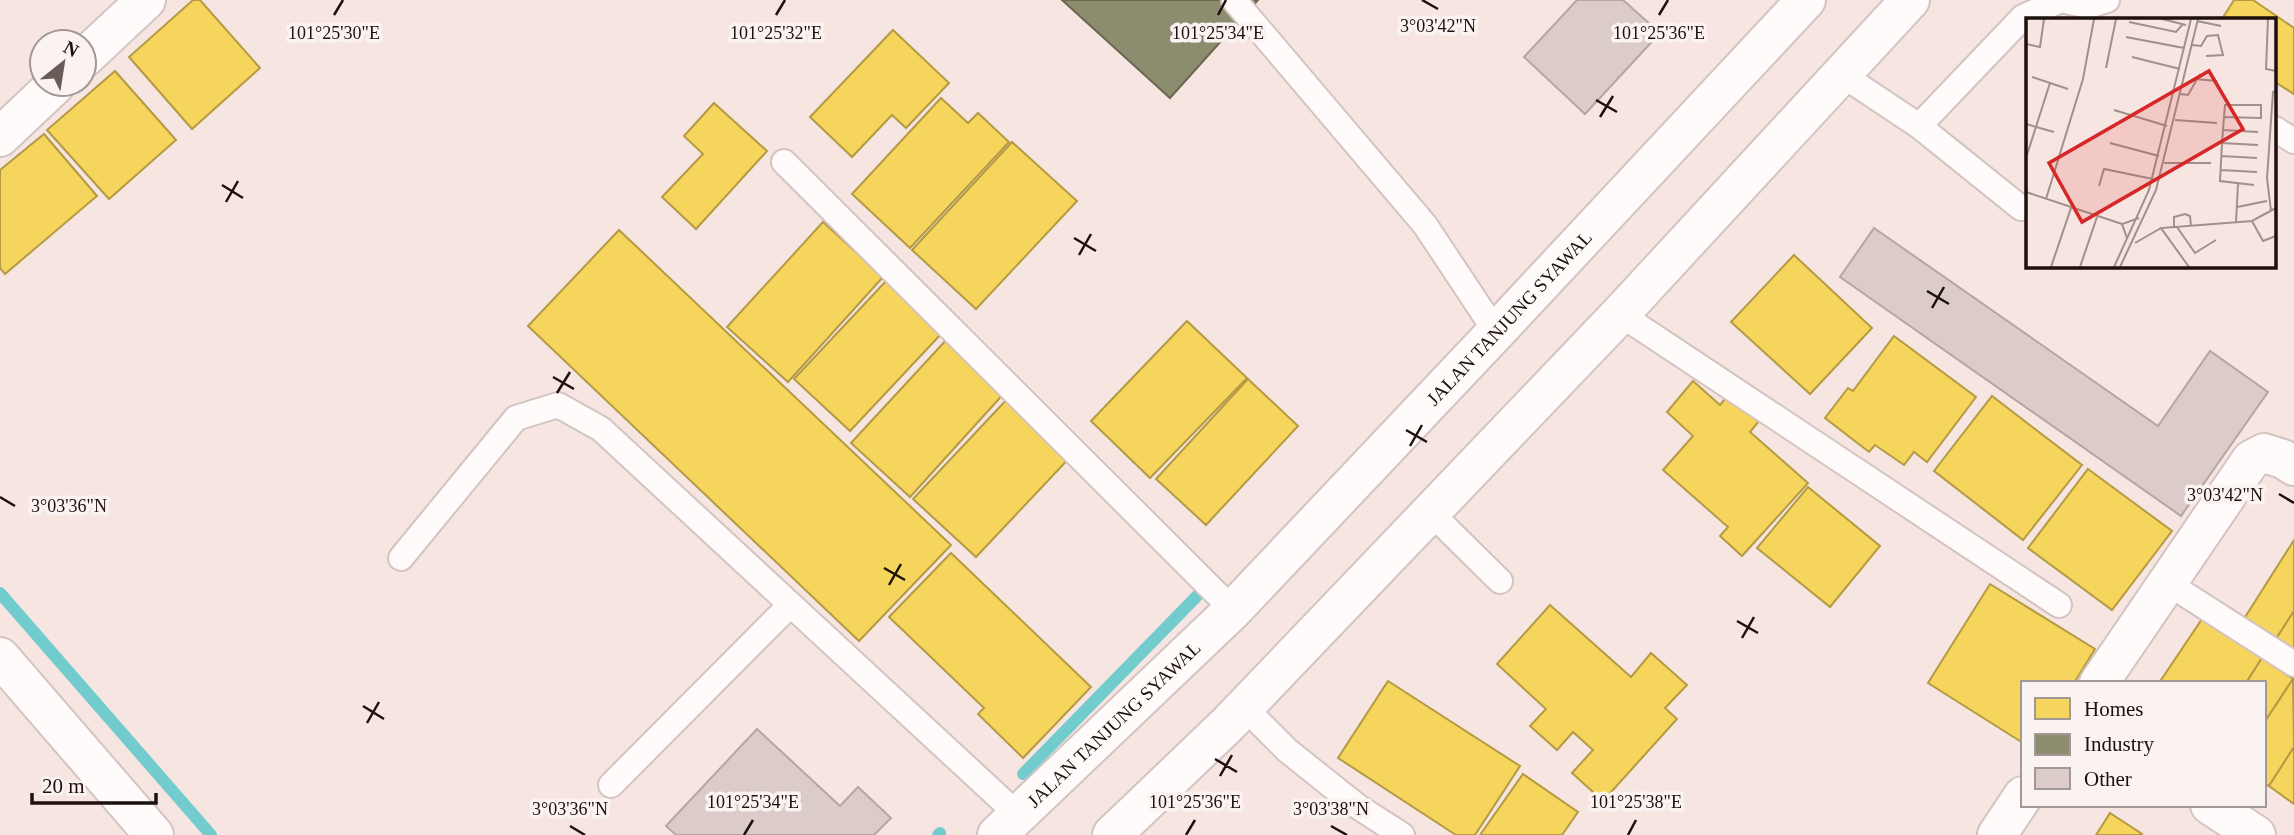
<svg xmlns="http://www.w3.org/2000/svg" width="2294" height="835" font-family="'Times New Roman',serif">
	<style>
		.homes { fill: #f6d55c; stroke: #b59a44; stroke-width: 2 }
		.industry { fill: #8c8c6e; stroke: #6b6751; stroke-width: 2 }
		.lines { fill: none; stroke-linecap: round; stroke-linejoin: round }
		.stream { stroke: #72ccce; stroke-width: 12 }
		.building { fill: #dcccc9; stroke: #b4a6a2; stroke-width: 2 }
		.service-casing { stroke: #d3c4c1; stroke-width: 28 }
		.minor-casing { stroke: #d3c4c1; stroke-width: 42 }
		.primary-casing { stroke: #d3c4c1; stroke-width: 42 }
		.service { stroke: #fefbfa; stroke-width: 24 }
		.minor { stroke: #fefbfa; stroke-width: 38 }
		.primary { stroke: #fefbfa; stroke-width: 38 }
		.ticks { fill: none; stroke: #1d100d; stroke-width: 2.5 }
		.labels { text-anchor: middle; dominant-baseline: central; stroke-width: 7; stroke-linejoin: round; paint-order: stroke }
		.street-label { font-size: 19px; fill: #1d100d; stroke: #fbf3f1 }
		.inset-road { fill: none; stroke: #a0908c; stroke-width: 2 }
		.view { fill: #d62828; fill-opacity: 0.15; stroke: #d62828; stroke-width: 3.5 }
		.inset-edge { fill: none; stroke: #1d100d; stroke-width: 3.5 }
		.ticks-label { font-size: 18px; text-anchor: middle; fill: #1d100d; stroke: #fbf3f1; stroke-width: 7; stroke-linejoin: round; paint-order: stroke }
	</style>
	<rect width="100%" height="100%" fill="#f7e5e1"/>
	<g class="homes">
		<polygon points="193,0 200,0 260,68 192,129 129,57"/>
		<polygon points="2234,0 2253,0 2294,28 2294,94 2275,82 2275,19 2222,19"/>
		<polygon points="893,30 949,83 906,128 892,115 852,157 810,117"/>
		<polygon points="115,71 176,140 109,199 47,130"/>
		<polygon points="941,98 968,123 978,113 1009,142 910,248 852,194"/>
		<polygon points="714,103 767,151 696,229 662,197 703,154 684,136"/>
		<polygon points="44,134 97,196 5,274 0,268 0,170"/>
		<polygon points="1012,142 1077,201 976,309 912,250"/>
		<polygon points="823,222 883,277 788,382 727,327"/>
		<polygon points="619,230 951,545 859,641 528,326"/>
		<polygon points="1794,255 1872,328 1810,394 1731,322"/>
		<polygon points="887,280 943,332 850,431 794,379"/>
		<polygon points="1187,321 1247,378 1150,478 1091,421"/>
		<polygon points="1894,336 1976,397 1927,462 1914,452 1904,465 1875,445 1869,452 1825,418 1848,388 1853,391"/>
		<polygon points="949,337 1007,390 910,497 851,443"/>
		<polygon points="1248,379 1298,426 1206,525 1156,479"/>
		<polygon points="1693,381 1720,405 1729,394 1759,421 1750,432 1808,483 1742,556 1720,536 1728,527 1663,470 1693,436 1667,412"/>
		<polygon points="1012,394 1075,452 976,557 913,499"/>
		<polygon points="1992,396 2082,465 2023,540 1934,471"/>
		<polygon points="2088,469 2172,531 2112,610 2028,548"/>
		<polygon points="1808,487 1880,546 1830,607 1757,548"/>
		<polygon points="2294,540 2294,611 2274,642 2242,622"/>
		<polygon points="951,553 1091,687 1023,758 978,714 984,708 889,617"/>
		<polygon points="1990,584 2095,649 2074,683 2023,683 2023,743 1928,683"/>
		<polygon points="1550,605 1631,677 1651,653 1687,685 1665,708 1677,719 1603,801 1572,773 1593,750 1573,732 1557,750 1530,726 1546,709 1497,664"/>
		<polygon points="2294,611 2294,655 2274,642"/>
		<polygon points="2202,619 2262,658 2246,683 2159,683"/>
		<polygon points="2262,658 2293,679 2264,723 2264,683 2246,683"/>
		<polygon points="2293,679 2294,747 2269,786 2264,784 2264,723"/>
		<polygon points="1388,681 1520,766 1475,835 1456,835 1338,758"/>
		<polygon points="2294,747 2294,804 2269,786"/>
		<polygon points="1523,774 1578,812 1562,835 1480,835"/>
		<polygon points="2110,813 2142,834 2141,835 2096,835"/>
	</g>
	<polygon class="industry" points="1062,0 1258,0 1170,98"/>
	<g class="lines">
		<g class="stream">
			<polyline points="0,593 211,835"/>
			<polyline points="1023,774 1198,595"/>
			<polyline points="938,835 940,833"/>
		</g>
	</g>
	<g class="building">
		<polygon points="1577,0 1623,0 1660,33 1585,114 1524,57"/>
		<polygon points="1874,228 2158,426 2210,351 2268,392 2181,516 1840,277"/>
		<polygon points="757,729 840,806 858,787 891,818 874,835 676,835 666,826"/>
	</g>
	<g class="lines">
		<g class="service-casing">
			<g id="service">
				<polyline points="1234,0 1425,225 1496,332"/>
				<polyline points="1841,74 1919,126 2023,17 2061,0 2088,6 2107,0"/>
				<polyline points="1919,126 2021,208"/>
				<polyline points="2275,129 2294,141"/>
				<polyline points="784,162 1233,610"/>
				<polyline points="1620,314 2059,605"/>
				<polyline points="1430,512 1500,581"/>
				<polyline points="401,558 516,418 558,405 601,429 1018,815"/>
				<polyline points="2166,582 2294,664"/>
				<polyline points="1244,707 1288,751 1357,806 1402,835"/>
				<polyline points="611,785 790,605"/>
			</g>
		</g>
		<g class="minor-casing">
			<g id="minor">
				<polyline points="84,58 146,0"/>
				<polyline points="0,137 56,84"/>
				<polyline points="0,657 154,835"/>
				<polyline points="2099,683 2251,460 2264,453 2283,459 2294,466"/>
				<polyline points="2210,805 2256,835"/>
				<polyline points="1997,835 2023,796"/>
			</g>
		</g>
		<g class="primary-casing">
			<g id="primary">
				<path id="s1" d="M997,835l236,-225 263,-278 310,-332"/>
				<polyline points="1112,835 1229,723 1620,314 1910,0"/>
			</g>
		</g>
		<use href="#service" class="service"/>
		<use href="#minor" class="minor"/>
		<use href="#primary" class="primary"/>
	</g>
	<path class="ticks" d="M1422,0l16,9M334,15l9,-15M776,15l9,-15M1218,15l8,-15M1659,15l9,-15M1596,100l21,12M1600,117l13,-21M222,185l21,13M226,202l12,-21M1074,238l22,13M1079,255l12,-21M1927,291l22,13M1932,308l12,-21M553,377l21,12M557,393l13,-21M1406,430l21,12M1410,446l12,-21M2279,494l15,9M0,497l15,9M884,568l21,12M889,585l12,-21M1737,621l21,12M1742,638l12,-21M363,706l21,13M367,723l12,-21M1215,759l22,13M1220,776l12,-21M570,826l15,9M1331,826l16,9M744,835l9,-15M1186,835l9,-15M1628,835l8,-15"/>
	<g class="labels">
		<g class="street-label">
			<text stroke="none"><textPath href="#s1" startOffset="728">JALAN TANJUNG SYAWAL</textPath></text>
			<text stroke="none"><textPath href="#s1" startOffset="161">JALAN TANJUNG SYAWAL</textPath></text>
		</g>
	</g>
	<g transform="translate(2026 18)">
		<rect width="250" height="250" fill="#f7e5e1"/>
		<path class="inset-road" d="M136,1l24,6M242,1l-2,50 10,2M171,3l24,5M103,4l47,10 7,-8M100,19l58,11M0,26l14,3 4,-28M166,27l9,1 6,-10 11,-1 5,20 -17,1M106,39l48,12M80,50l10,-49M6,59l36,12M169,61l22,2M154,76l8,1 12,-21M88,92l53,16M198,99l37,1v-13h-36l-1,12 -2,26 -2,38 34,4M149,102l42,3M0,106l28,8M197,112l35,2M84,125l49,13M196,125l36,2M195,138l36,2M0,140l24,-75M138,145h47M195,152l36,2M73,168l5,-17 49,10M0,174l96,32M20,181l37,-120 11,-60M211,189l30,-6M245,193l-4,-33 6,-86 3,-1M226,203l11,20 13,-5M210,204l2,-38M148,209v-10l11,-3 5,2 1,10M151,209l18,26 21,-13M101,220l-5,-14 17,-6M109,225l26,-15M25,249l20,-59M54,249l17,-50M88,249l35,-77 42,-171M94,249l36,-77 42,-171M163,249l-28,-39 91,-7 24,-13"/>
		<path class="view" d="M183,53l34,58 -161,93 -33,-59z"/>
		<rect width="250" height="250" class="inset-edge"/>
	</g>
	<g class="ticks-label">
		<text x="1438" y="32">3°03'42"N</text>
		<text x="334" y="39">101°25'30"E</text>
		<text x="776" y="39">101°25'32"E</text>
		<text x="1218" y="39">101°25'34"E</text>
		<text x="1659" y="39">101°25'36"E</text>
		<text x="2225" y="501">3°03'42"N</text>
		<text x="69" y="512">3°03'36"N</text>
		<text x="753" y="808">101°25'34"E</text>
		<text x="1195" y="808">101°25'36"E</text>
		<text x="1636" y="808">101°25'38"E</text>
		<text x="570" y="815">3°03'36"N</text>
		<text x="1331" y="815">3°03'38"N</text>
	</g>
	<rect x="2021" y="681" width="245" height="126" fill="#fbf3f1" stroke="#a29896" stroke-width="2"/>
	<rect x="2035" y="698" width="35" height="21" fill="#f6d55c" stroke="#a29896" stroke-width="2"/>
	<text x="2084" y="716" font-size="21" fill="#1d100d">Homes</text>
	<rect x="2035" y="734" width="35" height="21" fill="#8c8c6e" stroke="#a29896" stroke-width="2"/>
	<text x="2084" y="751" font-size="21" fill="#1d100d">Industry</text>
	<rect x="2035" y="768" width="35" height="21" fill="#dcccc9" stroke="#a29896" stroke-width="2"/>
	<text x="2084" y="786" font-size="21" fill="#1d100d">Other</text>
	<g transform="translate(63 63) rotate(30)"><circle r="33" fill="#fbf3f1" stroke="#a29896" stroke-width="2"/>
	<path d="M0-5L12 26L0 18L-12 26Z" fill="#695b57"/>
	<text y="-10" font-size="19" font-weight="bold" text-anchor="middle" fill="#1d100d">N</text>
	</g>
	<path d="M32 793v10h124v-10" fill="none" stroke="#1d100d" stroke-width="3.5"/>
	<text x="42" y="793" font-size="21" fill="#1d100d" stroke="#fbf3f1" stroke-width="5" paint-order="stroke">20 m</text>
</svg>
